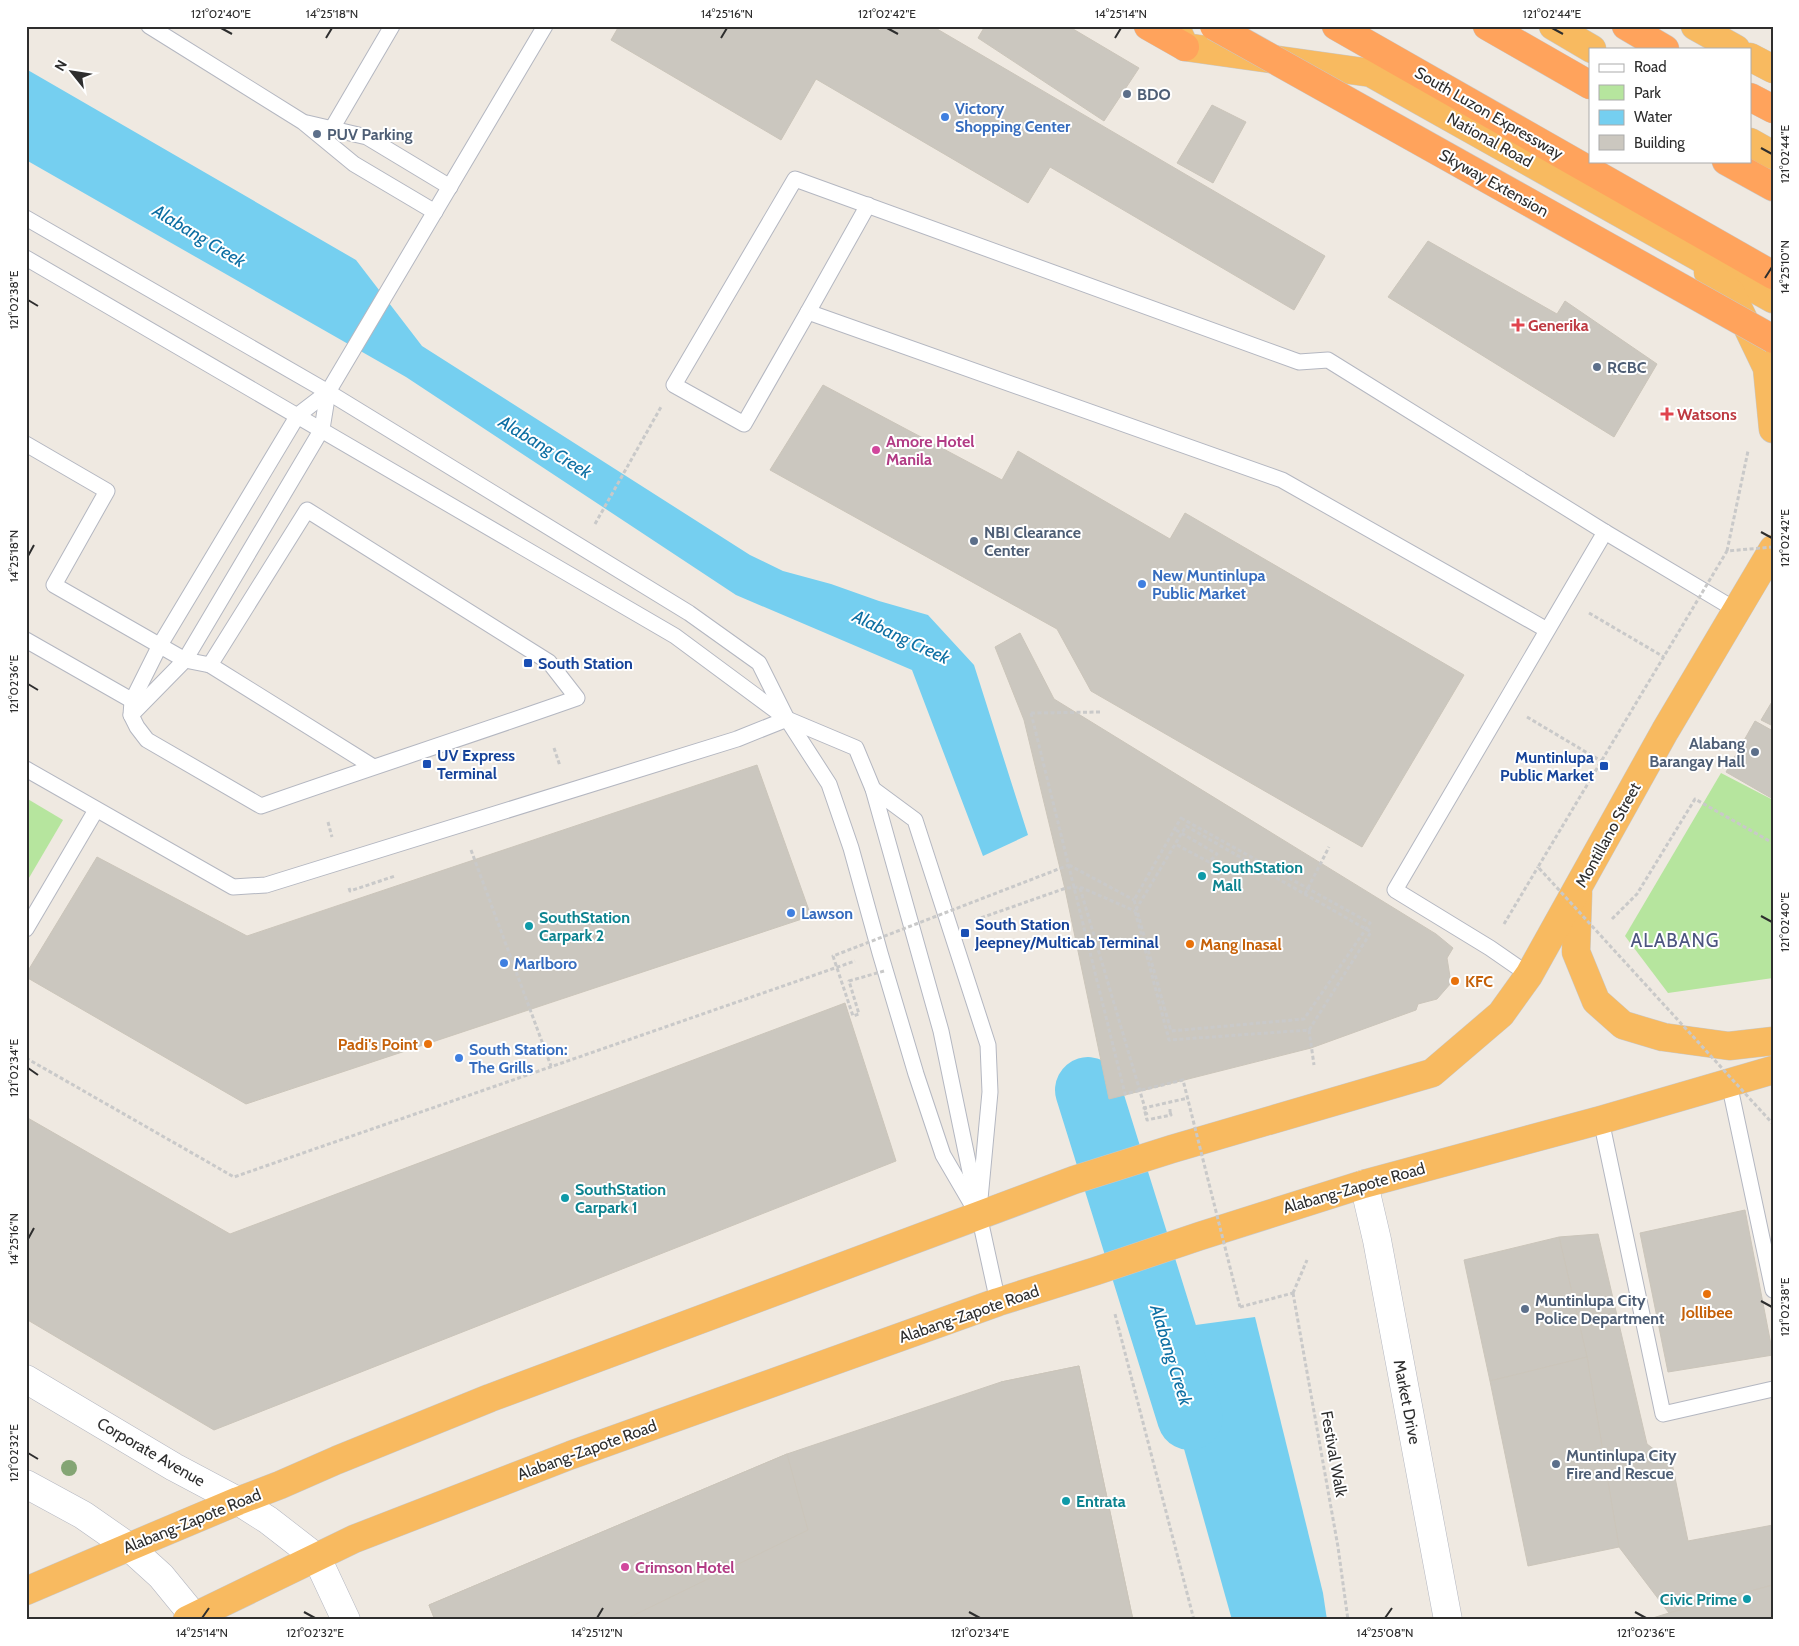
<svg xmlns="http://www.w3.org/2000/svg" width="1799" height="1646" font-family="Cabin,sans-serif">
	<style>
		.green { fill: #b6e59e }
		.water { fill: #75cff0 }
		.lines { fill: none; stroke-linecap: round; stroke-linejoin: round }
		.river { stroke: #75cff0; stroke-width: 66 }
		.building { fill: #cbc7bf; stroke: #cbc5ba }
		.service-casing { stroke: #b4b7c1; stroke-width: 17 }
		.minor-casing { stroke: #b4b7c1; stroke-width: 29 }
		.secondary-casing { stroke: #b4b7c1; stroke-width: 29 }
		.trunk-casing { stroke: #c9c9c9; stroke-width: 29 }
		.motorway-casing { stroke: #c9c9c9; stroke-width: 29 }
		.path { stroke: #c9c9c9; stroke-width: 3; stroke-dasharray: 4 2.5; stroke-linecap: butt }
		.service { stroke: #fff; stroke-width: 15 }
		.minor { stroke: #fff; stroke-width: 28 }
		.secondary { stroke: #fff; stroke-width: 28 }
		.trunk { stroke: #f8ba60; stroke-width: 28 }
		.motorway { stroke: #ffa35c; stroke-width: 28 }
		.motorway-bridge-casing { stroke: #c9c9c9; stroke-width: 29; stroke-linecap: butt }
		.path-bridge { stroke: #c9c9c9; stroke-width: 3; stroke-dasharray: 4 2.5; stroke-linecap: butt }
		.motorway-bridge { stroke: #ffa35c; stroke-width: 28 }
		.tree { fill: #84a574 }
		.ticks { fill: none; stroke: #2e2e2e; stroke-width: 2 }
		.service-dot { fill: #5c6f8a; stroke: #fff; stroke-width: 2 }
		.shop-dot { fill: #3f7fe0; stroke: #fff; stroke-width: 2 }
		.health-dot { fill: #e0444e; stroke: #fff; stroke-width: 2 }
		.hotel-dot { fill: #d1479c; stroke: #fff; stroke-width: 2 }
		.transit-dot { fill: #1a4fb4; stroke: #fff; stroke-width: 2 }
		.culture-dot { fill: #0f9aa8; stroke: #fff; stroke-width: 2 }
		.food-dot { fill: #e8710a; stroke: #fff; stroke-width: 2 }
		.labels { text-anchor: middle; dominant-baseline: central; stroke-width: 4; stroke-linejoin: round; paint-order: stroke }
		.service-label { font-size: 16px; font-weight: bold; fill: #4e5e75; stroke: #fff; text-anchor: start }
		.shop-label { font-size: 16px; font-weight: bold; fill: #366cbe; stroke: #fff; text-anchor: start }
		.street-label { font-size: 16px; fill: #2e2e2e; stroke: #fff }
		.health-label { font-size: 16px; font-weight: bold; fill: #be3a42; stroke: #fff; text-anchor: start }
		.hotel-label { font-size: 16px; font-weight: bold; fill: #b23c85; stroke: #fff; text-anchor: start }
		.transit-label { font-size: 16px; font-weight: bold; fill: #164399; stroke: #fff; text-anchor: start }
		.culture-label { font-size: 16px; font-weight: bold; fill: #0d838f; stroke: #fff; text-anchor: start }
		.food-label { font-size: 16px; font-weight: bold; fill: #c56008; stroke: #fff; text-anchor: start }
		.water-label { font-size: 18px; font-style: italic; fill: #0d6fa3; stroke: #fff }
		.quarter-label { font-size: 19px; letter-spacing: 1px; fill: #4d5680; stroke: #fff }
		.neatline { fill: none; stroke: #2e2e2e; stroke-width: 2 }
		.ticks-label { font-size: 12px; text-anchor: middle; fill: #2e2e2e }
	</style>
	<rect width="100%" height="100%" fill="#efe9e1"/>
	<g class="green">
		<polygon points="1721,773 1773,800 1773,978 1668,993 1625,936"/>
		<polygon points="26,798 63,820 26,883"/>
	</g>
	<g class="water">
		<polygon points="26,69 356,260 422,346 750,555 783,571 831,584 879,601 928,615 974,665 1028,835 983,856 912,670 736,595 406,377 26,160"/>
		<polygon points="1255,1317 1323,1593 1327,1620 1232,1620 1151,1331"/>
	</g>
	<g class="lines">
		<polyline class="river" points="1088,1090 1190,1417"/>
	</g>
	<g class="building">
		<polygon points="619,26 932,26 1325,256 1294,310 1050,167 1028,203 816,79 781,140 611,40"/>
		<polygon points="985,26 1068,26 1139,68 1104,121 978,38"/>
		<polygon points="1212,105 1246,122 1213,183 1177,163"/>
		<polygon points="1428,241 1557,314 1565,301 1657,364 1614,437 1388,297"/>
		<polygon points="823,385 1002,480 1018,451 1170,539 1185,513 1464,675 1362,847 1091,691 1057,629 770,470"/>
		<polygon points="1020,633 1054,699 1436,934 1453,948 1447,958 1451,983 1437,999 1418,1004 1416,1010 1311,1048 1109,1099 1065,889 1024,720 995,647"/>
		<polygon points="1773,700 1773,726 1761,720"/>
		<polygon points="1755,721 1773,731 1773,799 1726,772"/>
		<polygon points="757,765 811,916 246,1104 26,977 26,974 97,857 247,936"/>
		<polygon points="845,1003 896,1161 214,1430 26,1319 26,1117 230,1234"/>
		<polygon points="1745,1210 1773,1355 1668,1372 1640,1233"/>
		<polygon points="1598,1234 1647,1444 1672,1463 1688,1541 1773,1525 1773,1585 1669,1613 1619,1547 1587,1357 1559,1237"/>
		<polygon points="1559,1237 1587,1357 1490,1381 1464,1260"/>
		<polygon points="1587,1357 1619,1547 1528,1566 1490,1381"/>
		<polygon points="1079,1366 1133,1620 1050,1620 1001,1382"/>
		<polygon points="1079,1366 1133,1620 435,1620 429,1605 787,1454 1001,1382"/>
		<polygon points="787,1454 808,1530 624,1620 435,1620 429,1605"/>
		<polygon points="1773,1585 1773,1620 1646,1620 1669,1613"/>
	</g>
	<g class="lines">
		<g class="service-casing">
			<g id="service">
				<polyline points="149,26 303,122 354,164 435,212"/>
				<polyline points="307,123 367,137 450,187"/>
				<polyline points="327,137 392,26"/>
				<polyline points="868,205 808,312 1282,480 1547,630"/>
				<polyline points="26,218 328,392 689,613 759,663 787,719 829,784 851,848 880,953 916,1074 943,1155 971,1203"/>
				<polyline points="26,258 675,636 787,719 856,748 873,789 941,1031 979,1215 998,1302"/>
				<polyline points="808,312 744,424 674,385 795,179 1299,362 1328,360 1605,532 1736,610"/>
				<path d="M328,392l-30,23 -138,230 -28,56 -1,14 6,12 10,13 114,66c105,-37 211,-71 316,-108l-28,-36 -242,-152 -97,155 162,101"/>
				<polyline points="26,444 107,491 54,585 185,660 210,665"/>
				<polyline points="26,640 140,705"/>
				<polyline points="131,715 185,660 322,429 328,392 545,26"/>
				<polyline points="26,769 233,887 266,885 737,739 787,719"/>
				<polyline points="873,789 915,820 988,1045 990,1092 980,1199"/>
				<polyline points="26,929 96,810"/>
				<polyline points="1529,975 1490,948 1395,890 1605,532"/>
				<polyline points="1729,1083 1773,1290"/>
				<polyline points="1601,1120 1663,1414 1773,1389"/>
			</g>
		</g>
		<g class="minor-casing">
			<g id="minor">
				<polyline points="1364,1184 1377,1240 1448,1620"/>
				<polyline points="26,1379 174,1467 238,1501"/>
				<polyline points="26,1484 83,1515 129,1547"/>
			</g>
		</g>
		<g class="secondary-casing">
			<g id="secondary">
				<polyline points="238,1501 268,1520 317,1558 346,1620"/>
				<polyline points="129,1547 161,1576 197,1620"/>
			</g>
		</g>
		<g class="trunk-casing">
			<g id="trunk">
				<polyline points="1175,26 1185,47 1371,73 1773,299"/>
				<polyline points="1553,26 1592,49"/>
				<polyline points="1695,26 1736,49"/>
				<polyline points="1750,57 1773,69"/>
				<polyline points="1750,142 1773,155"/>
				<polyline points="1708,272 1731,293 1767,368 1773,429"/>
				<polyline points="1578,893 1576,952 1596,1001 1623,1025 1663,1037 1729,1046 1773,1041"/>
				<polyline points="26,1591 129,1547 238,1501 280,1485 337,1460 490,1398 1074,1180 1172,1149 1432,1073 1501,1014 1529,975 1665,731 1773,549"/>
				<polyline points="187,1620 354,1539 571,1455 998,1302 1096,1271 1200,1236 1364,1184 1601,1120 1773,1070"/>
			</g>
		</g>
		<g class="motorway-casing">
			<g id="motorway">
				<polyline points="1148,26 1185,47"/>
				<polyline points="1336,26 1773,275"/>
				<polyline points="1487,26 1590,85"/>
				<polyline points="1626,26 1665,49"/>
				<polyline points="1750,97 1773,109"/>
				<polyline points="1726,161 1773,187"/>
			</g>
		</g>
		<g class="path">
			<polyline points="595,524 661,407"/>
			<polyline points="1727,551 1748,451"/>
			<polyline points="1589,613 1664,657"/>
			<polyline points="1031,713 1101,712"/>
			<polyline points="1527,717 1601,761"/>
			<polyline points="554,748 560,766"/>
			<polygon points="1181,818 1370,923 1304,1019 1171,1031 1134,900"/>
			<polyline points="328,822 332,837"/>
			<polygon points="1186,826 1371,932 1309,1030 1169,1040 1135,911"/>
			<polyline points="471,850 551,1066"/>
			<polyline points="1069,865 1134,900"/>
			<polyline points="349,888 350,891 395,876"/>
			<polyline points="1080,888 1147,1115"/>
			<polyline points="1305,894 1329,847"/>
			<polyline points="1612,919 1637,894 1695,799 1773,843"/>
			<polyline points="975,920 1066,888 1080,887 1135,911"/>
			<polyline points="1504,924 1538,867"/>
			<polyline points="1309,1030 1314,1065"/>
			<polyline points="26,1058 234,1177 855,961"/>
			<polyline points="1170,1109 1170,1112"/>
			<polyline points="1293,1293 1338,1547 1348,1620"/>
			<polyline points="1293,1293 1307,1260"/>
			<polyline points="1240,1307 1293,1293"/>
			<polyline points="1115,1314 1194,1620"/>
		</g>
		<use href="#service" class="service"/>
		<use href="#minor" class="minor"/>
		<use href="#secondary" class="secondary"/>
		<use href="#trunk" class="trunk"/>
		<use href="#motorway" class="motorway"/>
		<g class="motorway-bridge-casing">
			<polyline id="motorway-bridge" points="1214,26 1773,339"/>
		</g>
		<g class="path-bridge">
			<polyline points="1773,547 1727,551 1538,867 1773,1124"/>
			<polyline points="1031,713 1125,1094 1183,1080 1240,1307"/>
			<polyline points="1176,830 1217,854 1209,862 1177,845"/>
			<polyline points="884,971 849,981 859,1014 853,1016 833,956 1069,865"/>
			<polyline points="1170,1112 1171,1115 1147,1120 1144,1108 1188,1098"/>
		</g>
		<use href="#motorway-bridge" class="motorway-bridge"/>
	</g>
	<circle class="tree" cx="69" cy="1468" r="8"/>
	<path class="ticks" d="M221,28l11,6M887,28l11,6M1552,28l11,6M326,38l6,-10M721,38l6,-10M1115,38l6,-10M1761,148l11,6M1765,278l7,-11M28,300l10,6M1761,532l11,6M28,556l6,-11M28,684l10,6M1761,916l11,6M28,1068l10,7M28,1239l6,-11M1761,1301l11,6M28,1453l10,6M304,1612l11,6M969,1612l11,6M1635,1612l11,6M202,1618l7,-10M597,1618l6,-10M1385,1618l7,-10"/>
	<g class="service-dot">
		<circle cx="1127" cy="94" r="5"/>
		<circle cx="317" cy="134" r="5"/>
		<circle cx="1597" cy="367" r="5"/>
		<circle cx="974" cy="541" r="5"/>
		<circle cx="1755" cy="752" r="5"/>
		<circle cx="1525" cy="1309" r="5"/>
		<circle cx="1556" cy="1464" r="5"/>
	</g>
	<g class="shop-dot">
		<circle cx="945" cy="117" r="5"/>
		<circle cx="1142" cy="584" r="5"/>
		<circle cx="791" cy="913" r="5"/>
		<circle cx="504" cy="963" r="5"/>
		<circle cx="459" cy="1058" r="5"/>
	</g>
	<g class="health-dot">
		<path d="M1515.5 317.5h5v5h5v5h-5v5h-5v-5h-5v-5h5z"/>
		<path d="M1664.5 406.5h5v5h5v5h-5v5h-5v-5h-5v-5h5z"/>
	</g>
	<g class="hotel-dot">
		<circle cx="876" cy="450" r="5"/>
		<circle cx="625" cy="1567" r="5"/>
	</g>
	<g class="transit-dot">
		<rect x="523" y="658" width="10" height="10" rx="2.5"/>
		<rect x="422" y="759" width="10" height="10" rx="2.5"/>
		<rect x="1599" y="761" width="10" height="10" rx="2.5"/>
		<rect x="960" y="928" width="10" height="10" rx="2.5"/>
	</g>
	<g class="culture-dot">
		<circle cx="1202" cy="876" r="5"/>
		<circle cx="529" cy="926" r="5"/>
		<circle cx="565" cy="1198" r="5"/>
		<circle cx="1066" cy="1501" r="5"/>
		<circle cx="1747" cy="1599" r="5"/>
	</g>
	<g class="food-dot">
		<circle cx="1190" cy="944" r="5"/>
		<circle cx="1455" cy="981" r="5"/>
		<circle cx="428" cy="1044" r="5"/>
		<circle cx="1707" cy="1294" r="5"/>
	</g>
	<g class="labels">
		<g class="service-label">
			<text x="1137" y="94">BDO</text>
			<text x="327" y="134">PUV Parking</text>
			<text x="1607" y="367">RCBC</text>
			<text x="984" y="532">NBI Clearance<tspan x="984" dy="18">Center</tspan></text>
			<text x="1745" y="743" text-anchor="end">Alabang<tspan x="1745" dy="18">Barangay Hall</tspan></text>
			<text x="1535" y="1300">Muntinlupa City<tspan x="1535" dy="18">Police Department</tspan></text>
			<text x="1566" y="1455">Muntinlupa City<tspan x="1566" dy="18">Fire and Rescue</tspan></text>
		</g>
		<g class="shop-label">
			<text x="955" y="108">Victory<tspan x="955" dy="18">Shopping Center</tspan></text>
			<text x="1152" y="575">New Muntinlupa<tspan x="1152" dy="18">Public Market</tspan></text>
			<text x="801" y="913">Lawson</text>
			<text x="514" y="963">Marlboro</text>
			<text x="469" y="1049">South Station:<tspan x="469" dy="18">The Grills</tspan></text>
		</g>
		<g class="street-label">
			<text transform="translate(1489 113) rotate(30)">South Luzon Expressway</text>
			<text transform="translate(1490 140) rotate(29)">National Road</text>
			<text transform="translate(1494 183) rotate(29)">Skyway Extension</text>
			<text transform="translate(1608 835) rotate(-61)">Montillano Street</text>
			<text transform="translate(1354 1188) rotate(-16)">Alabang-Zapote Road</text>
			<text transform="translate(969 1314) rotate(-19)">Alabang-Zapote Road</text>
			<text transform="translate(1407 1402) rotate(79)">Market Drive</text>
			<text transform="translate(587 1450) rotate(-20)">Alabang-Zapote Road</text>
			<text transform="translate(151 1452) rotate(30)">Corporate Avenue</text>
			<text transform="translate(1334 1454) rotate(80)">Festival Walk</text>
			<text transform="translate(192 1521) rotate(-22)">Alabang-Zapote Road</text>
		</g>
		<g class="health-label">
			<text x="1528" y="325">Generika</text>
			<text x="1677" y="414">Watsons</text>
		</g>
		<g class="hotel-label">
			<text x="886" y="441">Amore Hotel<tspan x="886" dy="18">Manila</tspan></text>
			<text x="635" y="1567">Crimson Hotel</text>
		</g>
		<g class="transit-label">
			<text x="538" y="663">South Station</text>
			<text x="437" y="755">UV Express<tspan x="437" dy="18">Terminal</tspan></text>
			<text x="1594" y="757" text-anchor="end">Muntinlupa<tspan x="1594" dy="18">Public Market</tspan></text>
			<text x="975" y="924">South Station<tspan x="975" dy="18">Jeepney/Multicab Terminal</tspan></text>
		</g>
		<g class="culture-label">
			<text x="1212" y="867">SouthStation<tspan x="1212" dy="18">Mall</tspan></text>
			<text x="539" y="917">SouthStation<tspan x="539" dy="18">Carpark 2</tspan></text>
			<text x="575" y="1189">SouthStation<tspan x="575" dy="18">Carpark 1</tspan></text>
			<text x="1076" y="1501">Entrata</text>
			<text x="1737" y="1599" text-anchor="end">Civic Prime</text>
		</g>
		<g class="food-label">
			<text x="1200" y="944">Mang Inasal</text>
			<text x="1465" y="981">KFC</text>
			<text x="418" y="1044" text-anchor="end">Padi's Point</text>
			<text x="1707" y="1312" text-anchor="middle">Jollibee</text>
		</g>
		<g class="water-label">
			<text transform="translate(199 236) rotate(31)">Alabang Creek</text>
			<text transform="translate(545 447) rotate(31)">Alabang Creek</text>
			<text transform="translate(901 637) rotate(25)">Alabang Creek</text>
			<text transform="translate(1171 1355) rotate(73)">Alabang Creek</text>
		</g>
		<g class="quarter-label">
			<text x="1675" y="940">ALABANG</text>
		</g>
	</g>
	<rect width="1799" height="1646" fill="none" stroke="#ffffff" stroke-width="55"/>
	<rect x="1589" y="48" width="162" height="115" fill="#ffffff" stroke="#ababab"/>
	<rect x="1599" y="64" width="25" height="8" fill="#ffffff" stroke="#ababab"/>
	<text x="1634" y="72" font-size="15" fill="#2e2e2e">Road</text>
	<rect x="1599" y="85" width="25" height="15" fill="#b6e59e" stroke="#ababab"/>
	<text x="1634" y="98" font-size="15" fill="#2e2e2e">Park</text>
	<rect x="1599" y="110" width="25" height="15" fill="#75cff0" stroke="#ababab"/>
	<text x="1634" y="122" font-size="15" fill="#2e2e2e">Water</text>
	<rect x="1599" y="135" width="25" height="15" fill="#cbc7bf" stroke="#ababab"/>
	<text x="1634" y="148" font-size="15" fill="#2e2e2e">Building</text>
	<g transform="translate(72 72) rotate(300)" stroke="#ffffff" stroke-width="4" paint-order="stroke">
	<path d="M0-4L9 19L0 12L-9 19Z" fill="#2e2e2e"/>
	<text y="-8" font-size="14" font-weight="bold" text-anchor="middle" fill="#2e2e2e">N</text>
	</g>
	<rect x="28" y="28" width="1744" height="1590" class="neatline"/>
	<g class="ticks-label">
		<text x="221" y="18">121°02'40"E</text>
		<text x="332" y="18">14°25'18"N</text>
		<text x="727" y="18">14°25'16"N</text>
		<text x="887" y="18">121°02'42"E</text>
		<text x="1121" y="18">14°25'14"N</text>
		<text x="1552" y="18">121°02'44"E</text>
		<text transform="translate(1785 154) rotate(-90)" y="4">121°02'44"E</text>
		<text transform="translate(1785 267) rotate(-90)" y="4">14°25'10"N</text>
		<text transform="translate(14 300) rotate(-90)" y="4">121°02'38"E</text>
		<text transform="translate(1785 538) rotate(-90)" y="4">121°02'42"E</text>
		<text transform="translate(14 556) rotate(-90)" y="4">14°25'18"N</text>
		<text transform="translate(14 684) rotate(-90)" y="4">121°02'36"E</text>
		<text transform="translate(1785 922) rotate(-90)" y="4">121°02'40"E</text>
		<text transform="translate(14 1068) rotate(-90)" y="4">121°02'34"E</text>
		<text transform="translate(14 1239) rotate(-90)" y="4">14°25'16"N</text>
		<text transform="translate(1785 1307) rotate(-90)" y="4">121°02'38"E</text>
		<text transform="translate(14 1453) rotate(-90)" y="4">121°02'32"E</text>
		<text x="202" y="1637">14°25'14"N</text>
		<text x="315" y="1637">121°02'32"E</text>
		<text x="597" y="1637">14°25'12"N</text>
		<text x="980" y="1637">121°02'34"E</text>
		<text x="1385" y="1637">14°25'08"N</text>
		<text x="1646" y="1637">121°02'36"E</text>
	</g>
</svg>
